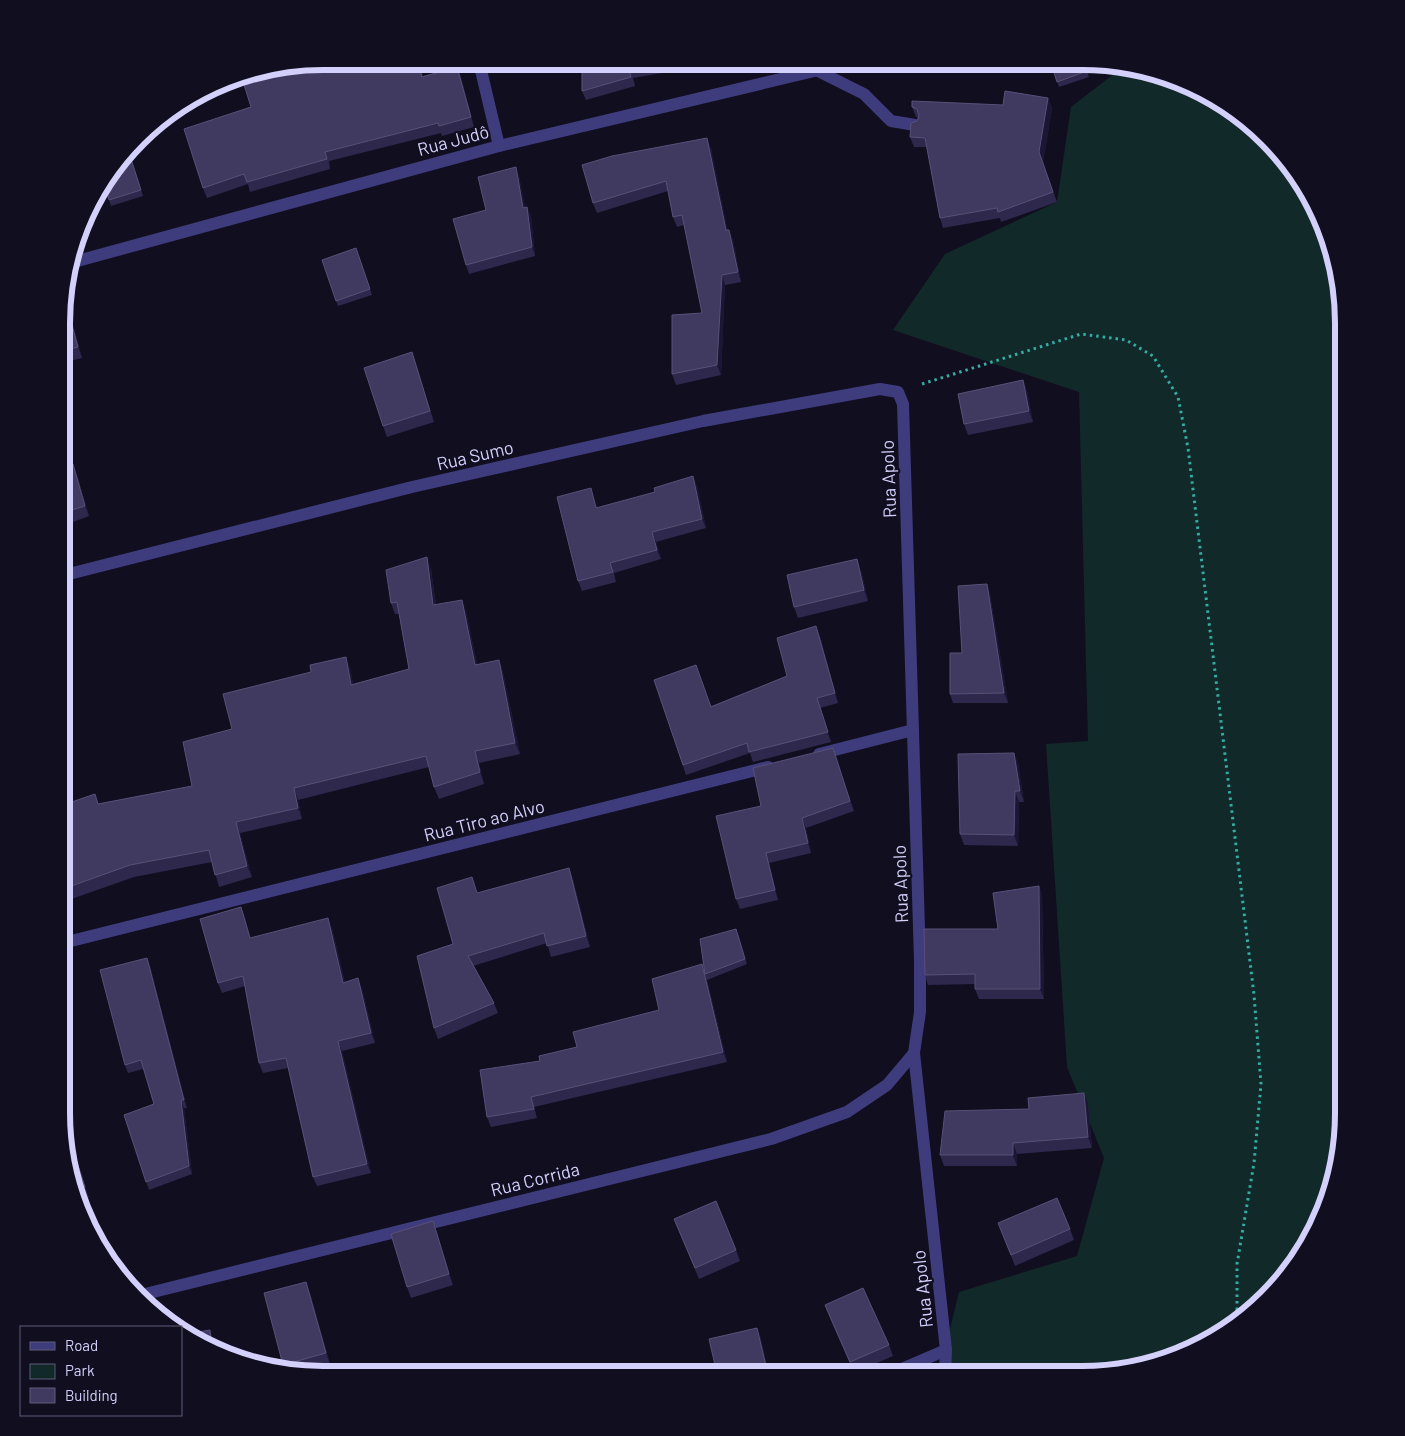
<svg xmlns="http://www.w3.org/2000/svg" width="1405" height="1436" font-family="Barlow,sans-serif">
	<style>
		.green { fill: #112928 }
		.lines { fill: none; stroke-linecap: round; stroke-linejoin: round }
		.path { stroke: #35aba3; stroke-width: 3; stroke-dasharray: 2.5 4; stroke-linecap: butt }
		.street { stroke: #3e3c7c; stroke-width: 12 }
		.wall { fill: #2e284d }
		.shaded-wall { fill: #1b1633 }
		.building { fill: #403a60; stroke: #575178 }
		.labels { text-anchor: middle; dominant-baseline: central; stroke-width: 4.5; stroke-linejoin: round; paint-order: stroke }
		.street-label { font-size: 18px; fill: #d4d0fc; stroke: #110e20 }
		.rim { fill: none; stroke: #d4d0fc; stroke-width: 6 }
	</style>
	<rect width="100%" height="100%" fill="#110e20"/>
	<polygon class="green" points="1124,66 1213,96 1290,164 1330,239 1343,306 1343,1130 1335,1181 1309,1244 1241,1321 1166,1361 1099,1374 939,1374 959,1292 1077,1256 1104,1158 1067,1067 1046,744 1088,741 1079,392 893,330 945,254 1057,202 1071,107"/>
	<g class="lines">
		<polyline class="path" points="922,384 1081,334 1126,340 1153,356 1178,397 1188,448 1254,995 1261,1084 1254,1163 1237,1264 1237,1323"/>
		<g class="street">
			<polyline points="479,62 499,146"/>
			<polyline points="816,70 864,94 891,121 915,125"/>
			<polyline points="70,263 499,146 848,63"/>
			<polyline points="65,575 412,487 703,421 880,389 898,392 903,404 920,961 920,1012 914,1053 946,1350 945,1374"/>
			<polyline points="819,754 913,730"/>
			<polyline points="63,943 768,767"/>
			<polyline points="141,1295 771,1139 847,1112 887,1085 914,1053"/>
			<polyline points="890,1374 946,1350"/>
		</g>
	</g>
	<g class="wall">
		<polygon points="323,61 419,62 423,76 457,67 461,77 474,127 442,136 441,133 329,161 330,169 250,192 248,184 207,198 203,188 251,107"/>
		<polygon points="582,62 727,62 699,71 697,67 633,78 635,86 586,100 582,91"/>
		<polygon points="1051,63 1084,63 1089,77 1059,87"/>
		<polygon points="1048,98 1052,108 1043,162 1057,202 1001,222 1000,218 943,228 940,218 927,147 914,147 910,137 918,118 916,117 912,107 1003,105"/>
		<polygon points="711,148 727,230 733,240 741,282 725,285 721,375 676,385 672,374 702,313 684,225 677,227 673,217 668,191 597,213 593,203"/>
		<polygon points="129,152 143,196 111,206 104,183"/>
		<polygon points="519,176 525,208 527,207 531,216 535,256 469,274 466,265 486,210"/>
		<polygon points="356,248 372,295 338,306 322,260"/>
		<polygon points="66,299 82,358 66,362"/>
		<polygon points="412,352 434,422 387,437 383,426"/>
		<polygon points="1023,380 1027,391 1033,422 968,435 964,424"/>
		<polygon points="65,467 77,475 89,516 65,525"/>
		<polygon points="697,486 706,528 656,542 661,559 614,573 616,582 582,591 578,581 594,498 597,508"/>
		<polygon points="431,569 436,605 466,611 477,665 499,660 503,672 520,754 479,763 484,784 439,799 434,787 429,767 298,800 302,819 240,833 252,877 219,887 212,862 134,877 63,902 63,805 98,804 192,786 232,729 350,668 353,684 409,669 399,614 395,614 391,603"/>
		<polygon points="861,570 868,601 798,618 794,607"/>
		<polygon points="987,584 990,594 1008,703 953,703 950,694 962,653"/>
		<polygon points="820,636 838,703 820,708 831,742 753,762 750,753 686,775 654,680 711,706 787,676"/>
		<polygon points="1014,753 1018,764 1024,802 1019,802 1018,846 964,845 960,834"/>
		<polygon points="836,758 854,811 806,828 811,853 769,863 778,900 740,909 736,899 761,806"/>
		<polygon points="569,868 573,879 590,947 551,957 547,943 473,966 494,1003 498,1013 438,1039 434,1028 453,944 477,893"/>
		<polygon points="1039,886 1042,895 1044,999 979,999 975,989 975,984 928,985 925,975 998,929"/>
		<polygon points="241,907 250,938 332,928 345,983 362,988 375,1043 342,1051 371,1173 317,1186 313,1177 288,1068 263,1073 259,1063 245,986 222,993 218,983"/>
		<polygon points="738,934 747,964 707,980 727,1062 534,1107 537,1118 491,1127 487,1117 540,1061 577,1047 659,1010 702,964 704,971"/>
		<polygon points="147,958 150,966 187,1108 184,1108 192,1174 149,1190 124,1115 154,1104 143,1069 128,1073 125,1065"/>
		<polygon points="1088,1104 1092,1148 1017,1154 1017,1166 944,1166 940,1155 1029,1109"/>
		<polygon points="67,1131 89,1198 78,1202 75,1197 62,1132"/>
		<polygon points="674,1219 736,1250 740,1261 699,1279"/>
		<polygon points="433,1221 453,1285 411,1298 407,1287"/>
		<polygon points="998,1223 1070,1229 1074,1240 1015,1266"/>
		<polygon points="306,1282 310,1293 330,1364 299,1373 285,1371 283,1365"/>
		<polygon points="825,1305 889,1345 893,1356 854,1373 829,1316"/>
	</g>
	<g class="shaded-wall">
		<polygon points="418,62 419,62 426,87 422,77"/>
		<polygon points="457,67 461,77 474,127 471,117"/>
		<polygon points="1048,98 1052,108 1043,162 1057,202 1039,152"/>
		<polygon points="707,138 711,148 730,241 726,230"/>
		<polygon points="516,167 519,176 527,217 523,208"/>
		<polygon points="527,207 531,216 535,256 532,247"/>
		<polygon points="729,230 733,240 741,282 738,272"/>
		<polygon points="722,275 725,285 721,375 717,365"/>
		<polygon points="66,299 82,358 78,347 66,303"/>
		<polygon points="1023,380 1027,391 1033,422 1029,411"/>
		<polygon points="73,464 77,475 89,516 85,506"/>
		<polygon points="693,476 697,486 706,528 702,519"/>
		<polygon points="591,488 600,518 596,508"/>
		<polygon points="652,532 656,542 661,559 657,550"/>
		<polygon points="427,557 431,569 437,617 433,605"/>
		<polygon points="857,559 861,570 868,601 864,590"/>
		<polygon points="987,584 990,594 1008,703 1004,693"/>
		<polygon points="462,600 466,611 479,677 475,665"/>
		<polygon points="816,626 820,636 838,703 835,693"/>
		<polygon points="346,657 350,668 355,696 351,685"/>
		<polygon points="499,660 503,672 520,754 515,743"/>
		<polygon points="475,751 479,763 484,784 480,772"/>
		<polygon points="1014,753 1018,764 1024,802 1020,791"/>
		<polygon points="294,788 298,800 302,819 298,808"/>
		<polygon points="1015,791 1019,802 1018,846 1014,835"/>
		<polygon points="802,818 806,828 811,853 808,843"/>
		<polygon points="236,822 240,833 252,877 247,866"/>
		<polygon points="766,853 769,863 778,900 775,890"/>
		<polygon points="569,868 573,879 590,947 586,936"/>
		<polygon points="1039,886 1042,895 1044,999 1040,989"/>
		<polygon points="241,907 245,917 253,947 250,938"/>
		<polygon points="328,918 332,928 347,993 343,983"/>
		<polygon points="147,958 150,966 187,1108 184,1100"/>
		<polygon points="702,964 705,974 727,1062 723,1052"/>
		<polygon points="358,978 362,988 375,1043 371,1033"/>
		<polygon points="338,1041 342,1051 371,1173 367,1164"/>
		<polygon points="1084,1093 1088,1104 1092,1148 1088,1137"/>
		<polygon points="181,1100 184,1108 192,1174 189,1166"/>
		<polygon points="67,1131 71,1142 89,1198 85,1187"/>
		<polygon points="1013,1143 1017,1154 1017,1166 1013,1155"/>
		<polygon points="433,1221 437,1232 453,1285 449,1274"/>
		<polygon points="306,1282 310,1293 330,1364 326,1353"/>
		<polygon points="757,1328 761,1338 769,1374 768,1374"/>
		<polygon points="210,1330 214,1341 215,1349 212,1348"/>
	</g>
	<g class="building">
		<polygon points="323,61 418,62 422,77 457,67 471,117 439,126 438,123 325,152 327,159 247,182 244,174 203,188 184,129 251,107 241,75"/>
		<polygon points="582,62 667,62 629,69 631,77 582,91"/>
		<polygon points="1051,63 1084,63 1087,71 1057,82"/>
		<polygon points="1005,91 1048,98 1039,152 1053,192 998,212 997,208 940,218 925,138 910,137 911,123 917,121 919,116 917,109 912,107 912,101 1003,105"/>
		<polygon points="707,138 726,230 729,230 738,272 722,275 717,365 672,374 672,315 702,313 682,215 673,217 666,181 593,203 582,165 612,156"/>
		<polygon points="129,153 141,190 109,200 104,183"/>
		<polygon points="516,167 523,208 527,207 532,247 466,265 453,219 486,210 478,177"/>
		<polygon points="356,248 370,289 336,301 322,260"/>
		<polygon points="66,303 78,347 66,350"/>
		<polygon points="412,352 430,411 383,426 364,368"/>
		<polygon points="1023,380 1029,411 964,424 958,394"/>
		<polygon points="73,464 85,506 65,512 65,467"/>
		<polygon points="693,476 702,519 652,532 657,550 610,563 613,572 578,581 557,497 591,488 596,508 655,492 654,488"/>
		<polygon points="427,557 433,605 462,600 475,665 499,660 515,743 475,751 480,772 434,787 426,756 294,788 298,808 236,822 247,866 215,875 209,850 130,865 63,889 63,805 95,794 98,804 192,786 183,742 232,729 223,694 311,672 310,665 346,657 351,685 409,669 397,602 391,603 386,570"/>
		<polygon points="857,559 864,590 794,607 787,575"/>
		<polygon points="987,584 1004,693 950,694 950,653 962,653 958,586"/>
		<polygon points="816,626 835,693 817,698 828,732 749,752 747,743 683,765 654,680 696,665 711,707 787,676 777,638"/>
		<polygon points="833,748 850,801 802,818 808,843 766,853 775,890 736,899 716,816 761,806 753,768"/>
		<polygon points="1014,753 1020,791 1015,791 1014,835 960,834 958,754"/>
		<polygon points="569,868 586,936 547,946 544,933 468,956 494,1003 434,1028 417,956 453,944 437,888 472,877 477,893"/>
		<polygon points="1039,886 1040,989 975,989 975,974 925,975 924,929 998,929 993,893"/>
		<polygon points="241,907 250,938 328,918 343,983 358,978 371,1033 338,1041 367,1164 313,1177 286,1058 259,1063 243,976 218,983 200,919"/>
		<polygon points="736,929 745,959 705,974 700,939"/>
		<polygon points="147,958 184,1100 181,1100 189,1166 146,1182 124,1115 154,1104 141,1060 125,1065 100,970"/>
		<polygon points="702,964 723,1052 531,1097 534,1109 487,1117 480,1070 540,1061 539,1056 577,1047 573,1032 659,1010 652,979"/>
		<polygon points="1084,1093 1088,1137 1013,1143 1013,1155 940,1155 945,1111 1029,1109 1028,1098"/>
		<polygon points="67,1131 85,1187 74,1191 62,1132"/>
		<polygon points="1057,1198 1070,1229 1011,1255 998,1223"/>
		<polygon points="716,1201 736,1250 695,1268 674,1219"/>
		<polygon points="433,1221 449,1274 407,1287 391,1234"/>
		<polygon points="306,1282 326,1353 283,1365 264,1293"/>
		<polygon points="863,1288 889,1345 850,1362 825,1305"/>
		<polygon points="757,1328 768,1374 678,1374 715,1365 709,1339"/>
		<polygon points="210,1330 212,1348 192,1340 186,1334"/>
	</g>
	<g class="labels">
		<g class="street-label">
			<text transform="translate(453 140) rotate(-15)">Rua Judô</text>
			<text transform="translate(475 455) rotate(-13)">Rua Sumo</text>
			<text transform="translate(888 479) rotate(-92)">Rua Apolo</text>
			<text transform="translate(484 820) rotate(-14)">Rua Tiro ao Alvo</text>
			<text transform="translate(900 884) rotate(-92)">Rua Apolo</text>
			<text transform="translate(535 1179) rotate(-14)">Rua Corrida</text>
			<text transform="translate(922 1289) rotate(-96)">Rua Apolo</text>
		</g>
	</g>
	<path d="M0 0H1405V1436H0ZM323 70H1082A253 253 0 0 1 1335 323V1113A253 253 0 0 1 1082 1366H323A253 253 0 0 1 70 1113V323A253 253 0 0 1 323 70Z" fill="#110e20" fill-rule="evenodd"/>
	<path class="rim" d="M323 70H1082A253 253 0 0 1 1335 323V1113A253 253 0 0 1 1082 1366H323A253 253 0 0 1 70 1113V323A253 253 0 0 1 323 70Z"/>
	<rect x="20" y="1326" width="162" height="90" fill="#110e20" stroke="#5f5c78"/>
	<rect x="30" y="1342" width="25" height="8" fill="#3e3c7c" stroke="#5f5c78"/>
	<text x="65" y="1351" font-size="15" fill="#d4d0fc">Road</text>
	<rect x="30" y="1364" width="25" height="15" fill="#112928" stroke="#5f5c78"/>
	<text x="65" y="1376" font-size="15" fill="#d4d0fc">Park</text>
	<rect x="30" y="1388" width="25" height="15" fill="#403a60" stroke="#5f5c78"/>
	<text x="65" y="1401" font-size="15" fill="#d4d0fc">Building</text>
</svg>
